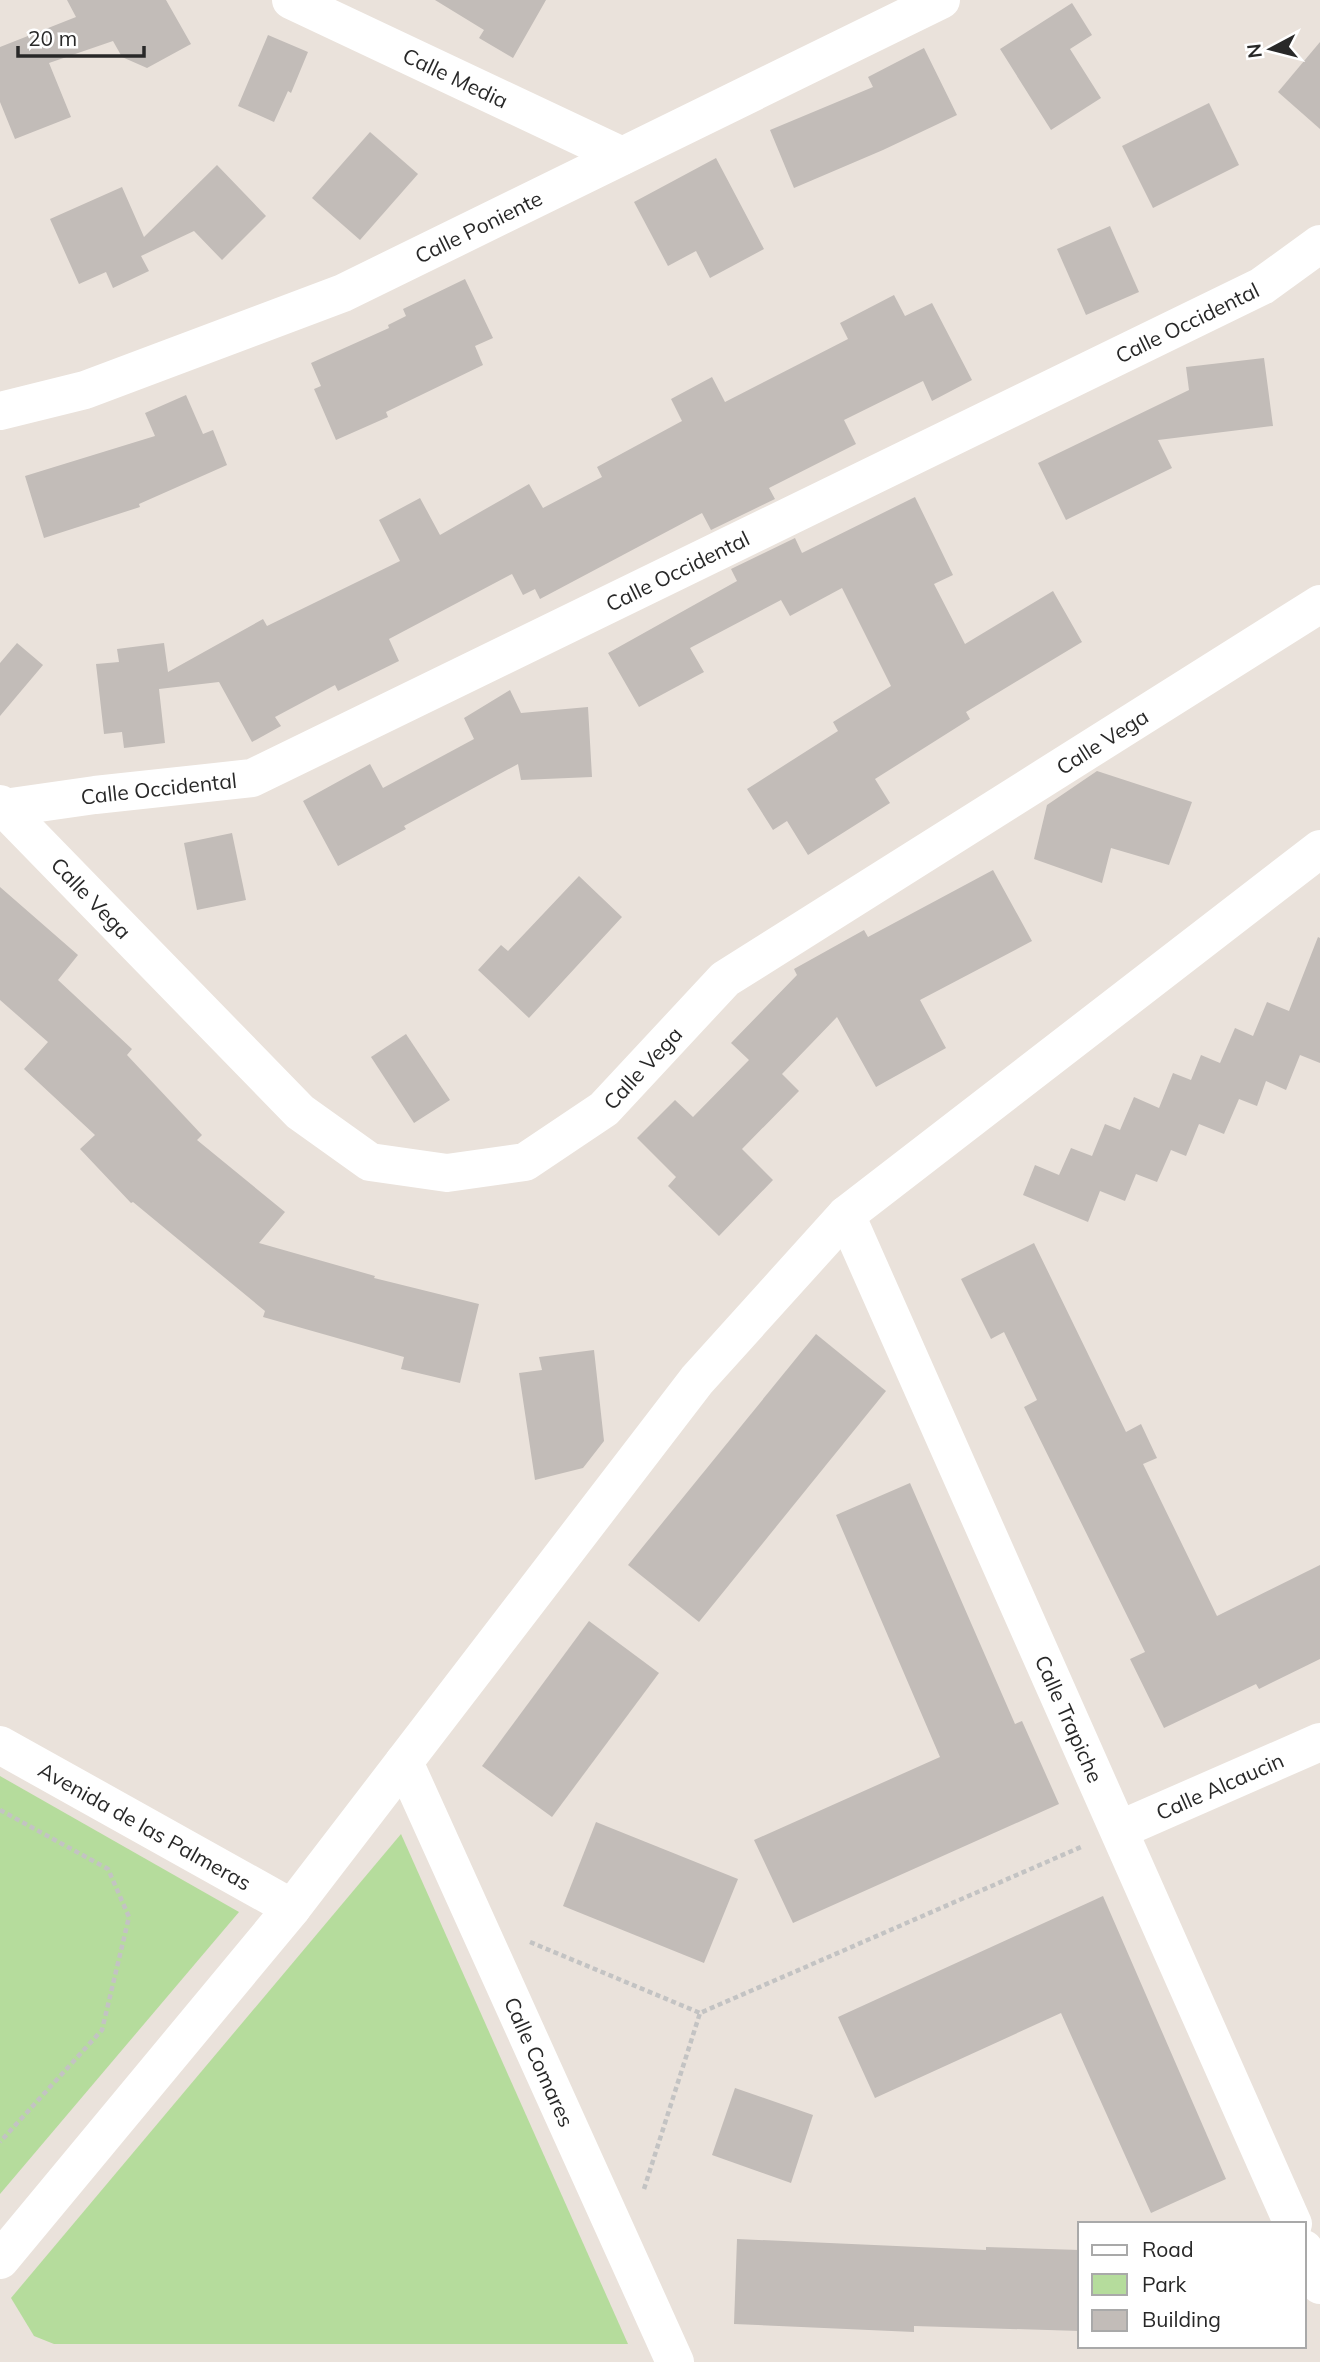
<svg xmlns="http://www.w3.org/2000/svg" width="1320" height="2362" font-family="Mulish,sans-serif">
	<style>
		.green { fill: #b5dc9c }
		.building { fill: #c2bcb8 }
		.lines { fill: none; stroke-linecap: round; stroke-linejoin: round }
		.path { stroke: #c3c3c3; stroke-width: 4.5; stroke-dasharray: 5 3.5; stroke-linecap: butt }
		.minor { stroke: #fff; stroke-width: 38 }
		.labels { text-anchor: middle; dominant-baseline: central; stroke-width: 5; stroke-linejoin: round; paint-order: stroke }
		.street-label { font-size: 21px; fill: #282828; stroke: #fff }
	</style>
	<rect width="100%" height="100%" fill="#eae2db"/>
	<g class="green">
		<polygon points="0,1776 239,1912 0,2194"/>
		<polygon points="401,1834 628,2344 54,2344 34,2336 11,2298"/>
	</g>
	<g class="building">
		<polygon points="67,0 166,0 191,44 147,68 122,57 113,41 49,63 71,117 15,139 0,102 0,47 76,17"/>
		<polygon points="435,0 546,0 513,58 479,38 484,30"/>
		<polygon points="1072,3 1092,35 1070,49 1101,98 1051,130 1000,49"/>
		<polygon points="268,35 308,52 291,93 288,91 274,122 238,106"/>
		<polygon points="1320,42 1320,129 1278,92"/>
		<polygon points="924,48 957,115 883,150 794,188 770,130 873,87 868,77"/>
		<polygon points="1209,103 1239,165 1153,208 1122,146"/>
		<polygon points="370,132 418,174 360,240 312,198"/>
		<polygon points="716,158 764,249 710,278 696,251 668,266 634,202"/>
		<polygon points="217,165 266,216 222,260 194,231 141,256 149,271 113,288 106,272 79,284 50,219 122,187 144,237"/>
		<polygon points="1110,226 1139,292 1086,315 1057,249"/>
		<polygon points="465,279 493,338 475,346 483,365 386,412 388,417 336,440 314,389 321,386 311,363 389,328 388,325 406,316 403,309"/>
		<polygon points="894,295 905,316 932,303 972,380 932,401 923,381 844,420 856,444 769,488 775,499 711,530 702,513 540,599 535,589 523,595 512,574 389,639 399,661 338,691 335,685 275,717 281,726 252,742 219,682 159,689 165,743 124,748 122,732 104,734 96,664 119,662 117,649 164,643 168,672 263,619 267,626 400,561 379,520 420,498 440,535 529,484 543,508 602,477 597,467 682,421 671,399 712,377 725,402 848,339 840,323"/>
		<polygon points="1264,358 1273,426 1158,440 1172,468 1066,520 1038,463 1189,390 1186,367"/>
		<polygon points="186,395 203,434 213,430 227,465 139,504 140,507 44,538 25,476 155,436 145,413"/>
		<polygon points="915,497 953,575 934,584 965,644 1053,591 1082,642 966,712 970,719 875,779 890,803 808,855 787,821 773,830 747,789 838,731 833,722 891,686 842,588 790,616 781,600 690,648 704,672 639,707 608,653 737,581 731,569 795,538 802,553"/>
		<polygon points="17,643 43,665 0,716 0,663"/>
		<polygon points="510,690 521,713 588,707 592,777 521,780 518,764 404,826 406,829 338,866 303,801 370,764 383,788 474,739 464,718"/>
		<polygon points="1097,771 1192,802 1169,865 1111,848 1102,883 1034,859 1047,805"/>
		<polygon points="232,833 246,900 197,910 184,843"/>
		<polygon points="993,870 1032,941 920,1000 946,1048 876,1087 837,1017 782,1074 799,1091 742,1149 773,1180 719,1236 668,1186 676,1177 637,1138 675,1100 693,1117 749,1060 731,1043 797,975 794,969 864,930 868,937"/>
		<polygon points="579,876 622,917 529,1018 478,970 501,945 508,951"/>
		<polygon points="0,887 78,955 58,980 132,1049 127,1055 202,1135 197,1140 285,1212 259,1243 375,1276 374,1278 479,1304 460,1383 401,1369 404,1357 263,1317 265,1311 133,1202 131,1203 80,1149 95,1135 24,1069 48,1042 0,1000"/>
		<polygon points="1318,937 1320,938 1320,1063 1300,1055 1286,1090 1266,1081 1257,1106 1239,1099 1224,1134 1199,1124 1186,1156 1171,1150 1157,1182 1136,1174 1125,1201 1100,1191 1088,1222 1023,1195 1035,1165 1059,1175 1071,1148 1092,1156 1105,1124 1120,1130 1134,1097 1159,1108 1173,1073 1191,1080 1201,1055 1220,1063 1235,1028 1253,1036 1267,1002 1289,1011"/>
		<polygon points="406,1034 450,1100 414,1123 371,1057"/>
		<polygon points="1034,1243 1126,1432 1141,1424 1157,1458 1143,1464 1217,1616 1320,1565 1320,1659 1259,1689 1256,1684 1164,1728 1130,1659 1145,1652 1024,1407 1037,1400 1004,1332 991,1339 961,1279"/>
		<polygon points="816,1334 886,1391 699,1622 628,1565"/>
		<polygon points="594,1350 604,1441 583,1468 535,1480 519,1373 542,1370 539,1357"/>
		<polygon points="910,1483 1015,1724 1022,1721 1059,1804 793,1923 754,1840 940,1757 836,1515"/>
		<polygon points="589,1621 659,1673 552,1817 482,1766"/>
		<polygon points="596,1822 738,1879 704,1963 563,1906"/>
		<polygon points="1103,1896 1226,2179 1151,2213 1061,2013 875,2098 838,2017"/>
		<polygon points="735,2088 813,2115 791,2183 712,2155"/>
		<polygon points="737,2239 986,2250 986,2247 1080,2250 1080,2331 914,2326 914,2332 734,2324"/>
	</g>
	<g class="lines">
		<g class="path">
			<polyline points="0,1810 108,1869 129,1917 102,2030 0,2142"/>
			<polyline points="530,1942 700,2013"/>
			<polyline points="644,2189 700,2013 1081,1847"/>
		</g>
		<g class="minor">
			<path id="s1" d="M291,0l331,156"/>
			<path id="s2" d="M0,411l85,-21 258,-97 598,-293"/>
			<path id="s3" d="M0,804l300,308 70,50 77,11 78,-11 79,-53 121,-130 595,-375"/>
			<path id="s4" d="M4,808l91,-13 157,-17 1010,-492 58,-42"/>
			<path id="s5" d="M846,1215l447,1009"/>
			<path id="s6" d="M0,1745l292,163"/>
			<path id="s7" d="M404,1762l271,600"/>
			<path id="s8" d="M1119,1830l201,-88"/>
			<polyline points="1304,2249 1320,2285"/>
			<polyline points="0,2260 292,1908 697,1380 846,1215 1320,849"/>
		</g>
	</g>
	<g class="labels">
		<g class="street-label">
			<text stroke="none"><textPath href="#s1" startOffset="182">Calle Media</textPath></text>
			<text stroke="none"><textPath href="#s2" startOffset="514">Calle Poniente</textPath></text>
			<text stroke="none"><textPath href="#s4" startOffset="1290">Calle Occidental</textPath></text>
			<text stroke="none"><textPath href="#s4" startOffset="723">Calle Occidental</textPath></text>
			<text stroke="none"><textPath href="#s3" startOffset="1391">Calle Vega</textPath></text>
			<text stroke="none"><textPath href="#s4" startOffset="156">Calle Occidental</textPath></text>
			<text stroke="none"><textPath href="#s3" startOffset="131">Calle Vega</textPath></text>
			<text stroke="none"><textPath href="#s3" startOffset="824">Calle Vega</textPath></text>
			<text stroke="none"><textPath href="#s5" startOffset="551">Calle Trapiche</textPath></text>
			<text stroke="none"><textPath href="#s8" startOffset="110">Calle Alcaucin</textPath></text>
			<text stroke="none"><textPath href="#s6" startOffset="166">Avenida de las Palmeras</textPath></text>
			<text stroke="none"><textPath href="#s7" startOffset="329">Calle Comares</textPath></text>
		</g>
	</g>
	<rect x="1078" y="2222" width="228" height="126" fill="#ffffff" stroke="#a9a9a9" stroke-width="2"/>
	<rect x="1092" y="2245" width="35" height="10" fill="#ffffff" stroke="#a9a9a9" stroke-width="2"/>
	<text x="1142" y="2257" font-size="21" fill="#282828">Road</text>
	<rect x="1092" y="2274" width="35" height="21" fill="#b5dc9c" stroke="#a9a9a9" stroke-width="2"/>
	<text x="1142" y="2292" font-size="21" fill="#282828">Park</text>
	<rect x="1092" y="2310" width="35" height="21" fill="#c2bcb8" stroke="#a9a9a9" stroke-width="2"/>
	<text x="1142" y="2327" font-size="21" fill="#282828">Building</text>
	<g transform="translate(1271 49) rotate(263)" stroke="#ffffff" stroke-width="5" paint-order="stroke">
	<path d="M0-5L12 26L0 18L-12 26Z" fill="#282828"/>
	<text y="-10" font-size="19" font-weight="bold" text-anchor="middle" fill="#282828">N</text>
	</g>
	<path d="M18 46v10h126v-10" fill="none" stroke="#282828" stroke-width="3.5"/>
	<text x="28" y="46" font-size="21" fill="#282828" stroke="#ffffff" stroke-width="5" paint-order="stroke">20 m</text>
</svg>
